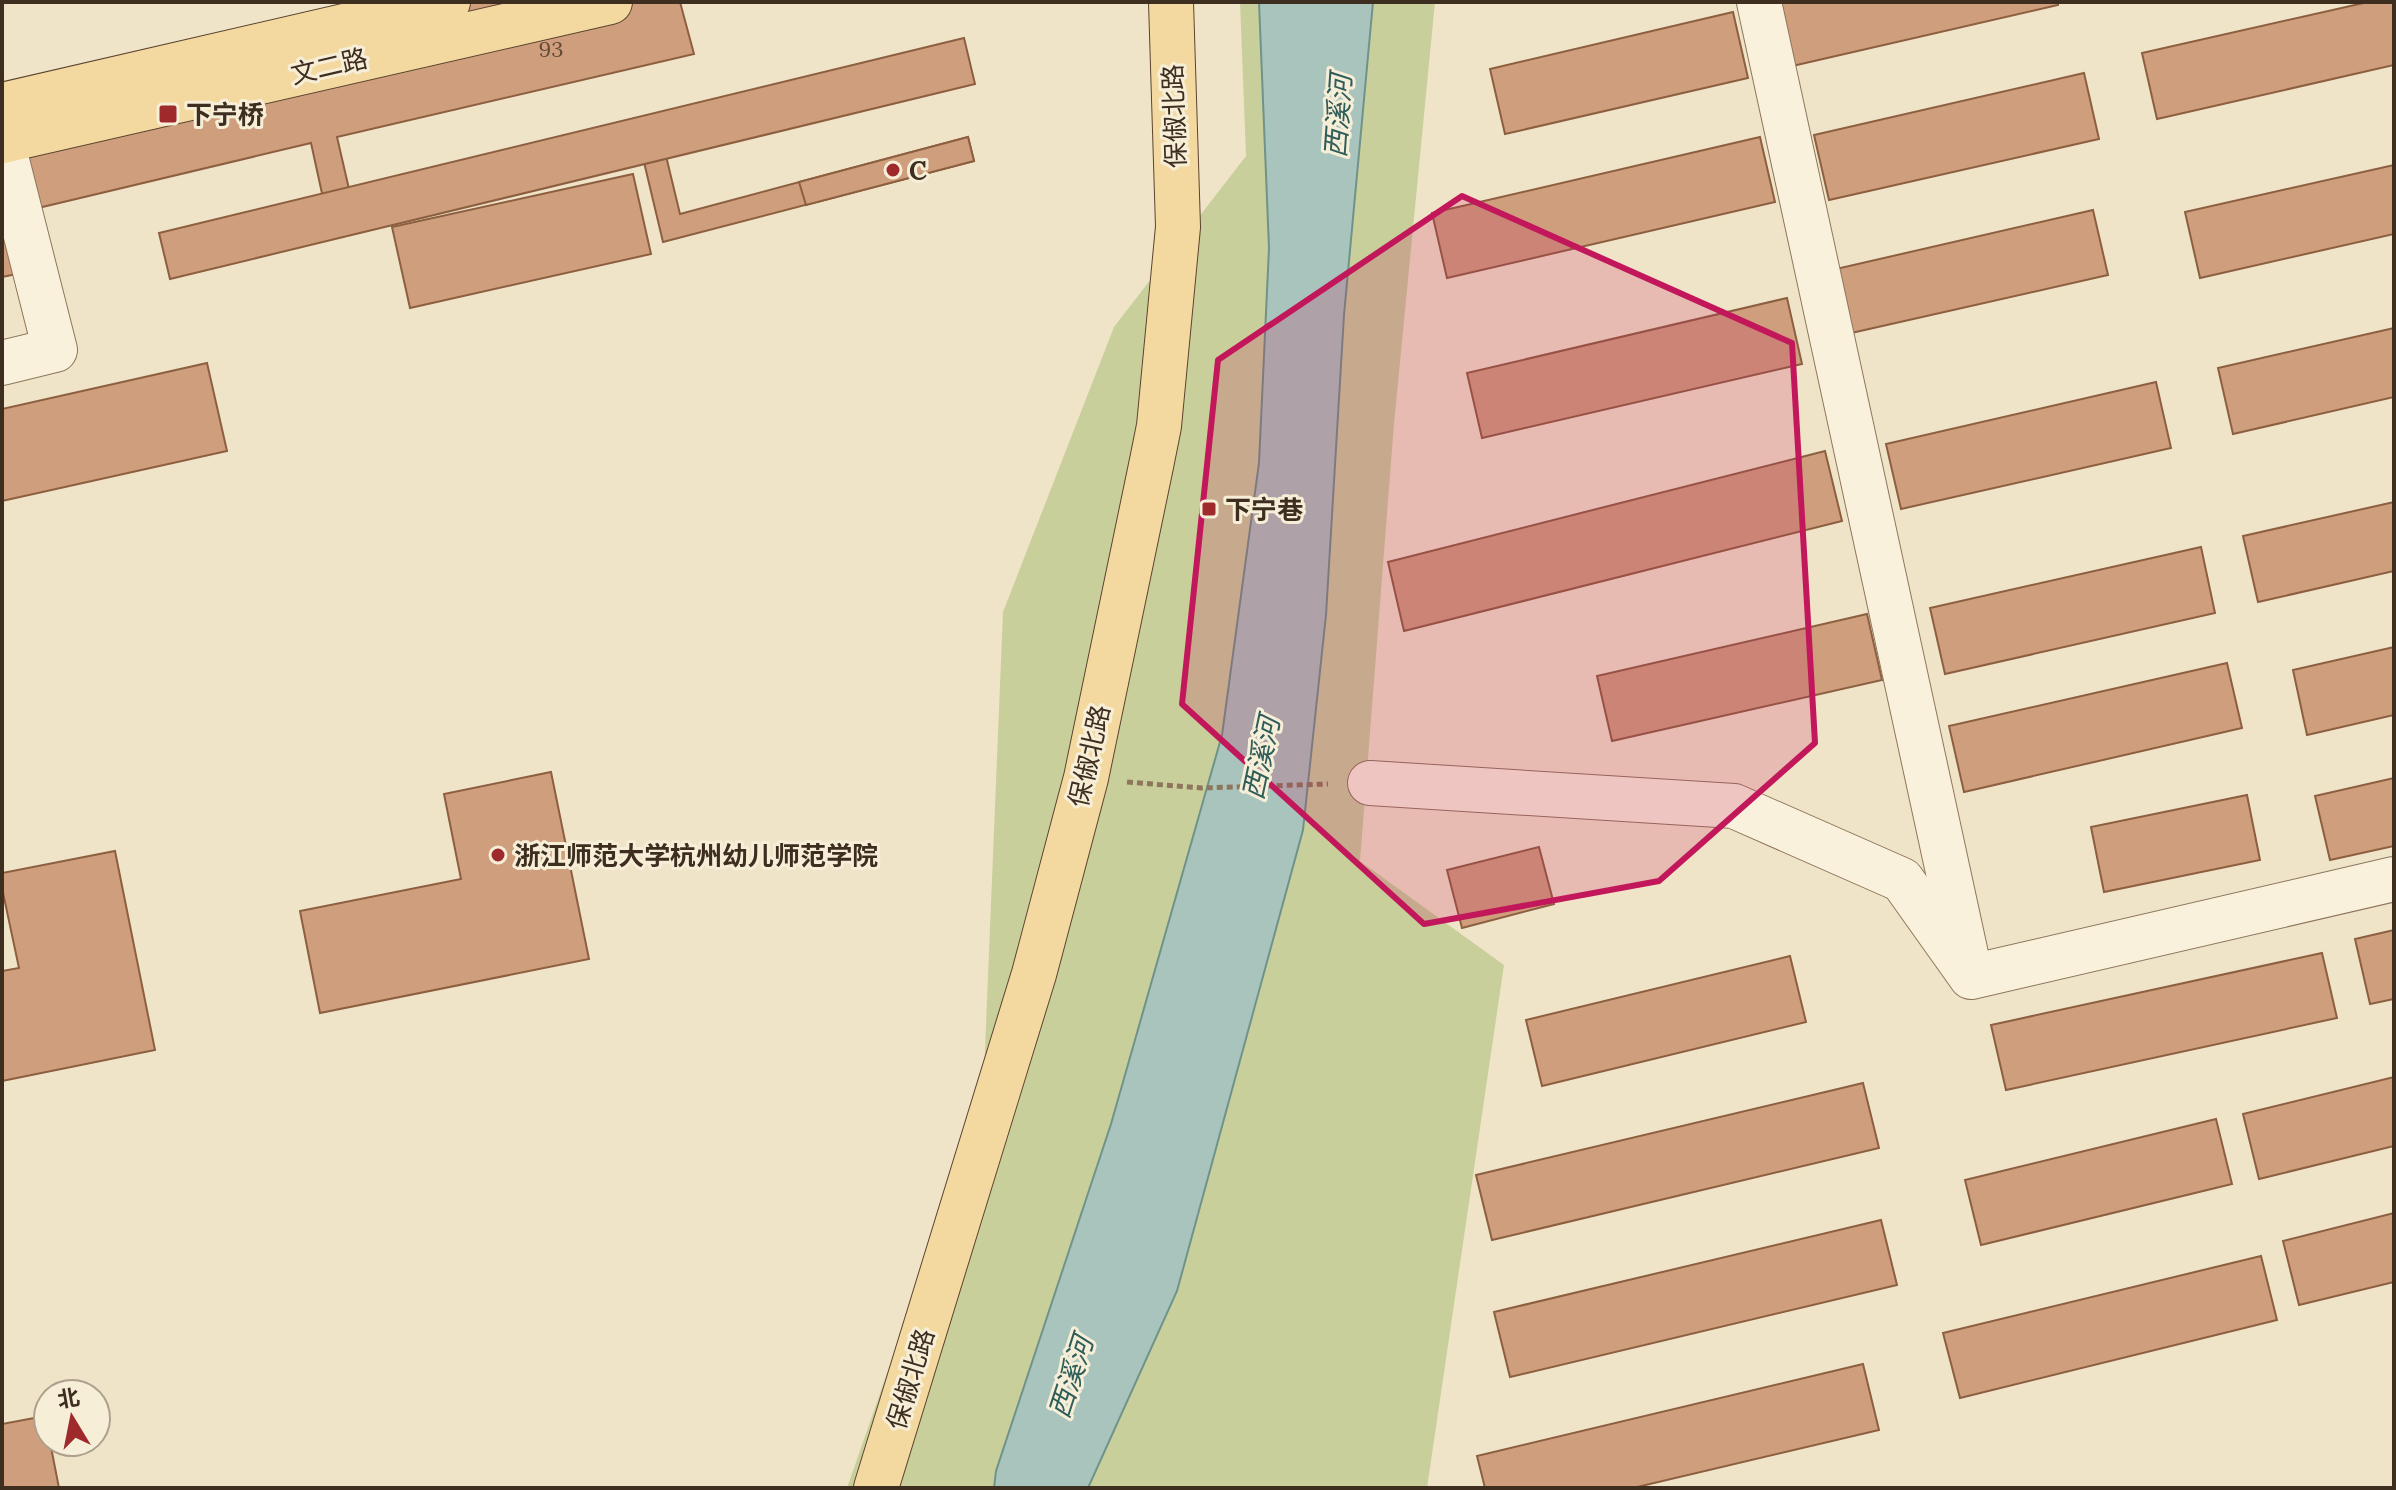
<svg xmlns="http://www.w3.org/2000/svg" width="2396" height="1490" font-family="Lora,'Noto Sans SC',serif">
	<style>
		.green { fill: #c9cf9b }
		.water { fill: #a9c4bc; stroke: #6f938a; stroke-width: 2 }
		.building { fill: #cf9f7d; stroke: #8d5f41; stroke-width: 2 }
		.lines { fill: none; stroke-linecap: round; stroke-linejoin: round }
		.minor-casing { stroke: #8d765c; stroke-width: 46 }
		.major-casing { stroke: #5b4430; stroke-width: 46 }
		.path { stroke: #8d765c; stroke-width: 5; stroke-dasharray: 6 4; stroke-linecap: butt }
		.minor { stroke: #faf1dc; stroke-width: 44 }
		.major { stroke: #f3d9a0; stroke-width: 44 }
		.marked { fill: #c2185b; fill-opacity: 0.2; stroke: #c2185b; stroke-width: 6; stroke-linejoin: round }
		.poi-dot { fill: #9e2a2b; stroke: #f7eed8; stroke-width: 3 }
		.labels { text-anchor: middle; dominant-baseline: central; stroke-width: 6; stroke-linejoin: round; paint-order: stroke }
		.number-label { font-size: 22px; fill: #624a37 }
		.street-label { font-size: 26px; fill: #3d2e20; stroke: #f7eed8 }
		.poi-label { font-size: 26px; font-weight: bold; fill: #3d2e20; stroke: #f7eed8; text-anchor: start }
		.water-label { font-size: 28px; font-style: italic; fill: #2f5d5a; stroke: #f7eed8 }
	</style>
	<rect width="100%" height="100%" fill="#f0e4c8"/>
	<polygon class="green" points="1240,2 1435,2 1394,424 1360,861 1504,965 1427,1488 847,1488 983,1098 1003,612 1114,327 1246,156"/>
	<polygon class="water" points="1259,2 1373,2 1344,315 1326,615 1303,830 1177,1291 1088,1488 994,1488 996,1471 1111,1124 1222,735 1259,463 1269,248"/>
	<g class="building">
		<polygon points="403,2 680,2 694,54 337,137 352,202 660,131 680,214 968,137 974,161 663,242 643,158 330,230 311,143 13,214 27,272 2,277 2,96"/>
		<polygon points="1774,2 2058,2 2058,5 1788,67"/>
		<polygon points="2368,2 2394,2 2394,65 2157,119 2142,53"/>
		<polygon points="1733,12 1748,78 1505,134 1490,69"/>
		<polygon points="964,38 975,84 170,279 159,233"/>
		<polygon points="2084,73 2099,139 1829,200 1814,135"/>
		<polygon points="968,137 974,161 806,205 799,182"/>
		<polygon points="1760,137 1775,202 1447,278 1432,213"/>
		<polygon points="2394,165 2394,234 2200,278 2185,212"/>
		<polygon points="633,174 651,254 410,308 392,227"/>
		<polygon points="2093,210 2108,275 1838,336 1823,272"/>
		<polygon points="1787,298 1802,364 1482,438 1467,373"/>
		<polygon points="2394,328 2394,397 2233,434 2218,368"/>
		<polygon points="207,363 227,451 2,501 2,409"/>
		<polygon points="2156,382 2171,448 1901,509 1886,444"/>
		<polygon points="1825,451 1842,521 1404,631 1388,562"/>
		<polygon points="2394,502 2394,571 2258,602 2243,536"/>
		<polygon points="2201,547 2215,613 1945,674 1930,608"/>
		<polygon points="1867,614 1882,680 1612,741 1597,676"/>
		<polygon points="2394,647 2394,715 2307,735 2293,670"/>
		<polygon points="2227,663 2242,728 1964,792 1949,726"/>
		<polygon points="551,772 589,959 320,1013 300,911 461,879 444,794"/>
		<polygon points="2394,778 2394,846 2330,860 2315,796"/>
		<polygon points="2247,795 2260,860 2104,892 2091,827"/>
		<polygon points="1539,847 1554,904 1462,928 1447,870"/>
		<polygon points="115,851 155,1050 2,1081 2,971 19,968 2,888 2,873"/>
		<polygon points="2394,930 2394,999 2370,1004 2355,939"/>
		<polygon points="2322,953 2337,1018 2006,1090 1991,1025"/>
		<polygon points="1790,956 1806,1022 1542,1086 1526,1020"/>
		<polygon points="2394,1077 2394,1146 2259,1179 2243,1114"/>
		<polygon points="1863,1083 1879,1148 1492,1240 1476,1175"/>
		<polygon points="2216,1119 2232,1184 1981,1245 1965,1180"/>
		<polygon points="2394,1213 2394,1282 2299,1305 2283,1241"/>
		<polygon points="1881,1220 1897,1285 1510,1377 1494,1312"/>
		<polygon points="2261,1256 2277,1320 1960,1398 1943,1333"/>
		<polygon points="1863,1364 1879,1430 1633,1488 1485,1488 1477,1456"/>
		<polygon points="45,1416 48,1442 50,1442 59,1488 2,1488 2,1424"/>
	</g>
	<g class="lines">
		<g class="minor-casing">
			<g id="minor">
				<polyline points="1759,2 1967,959"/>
				<polyline points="2,141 55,350 2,363"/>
				<polyline points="1370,783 1734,806 1902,880 1971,977 2394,879"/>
			</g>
		</g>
		<g class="major-casing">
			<g id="major">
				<polyline points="2,105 448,2"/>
				<polyline points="2,141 610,2"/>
				<polyline points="876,1488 1034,974 1086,778 1152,461 1159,426 1178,227 1171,2"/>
			</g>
		</g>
		<polyline class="path" points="1127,782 1202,788 1328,784"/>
		<use href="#minor" class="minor"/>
		<use href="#major" class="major"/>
	</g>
	<path class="marked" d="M1462,196l330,147 23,400 -156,138 -235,43 -242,-220 36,-344z"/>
	<g class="poi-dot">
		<rect x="158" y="104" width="20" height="20" rx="4"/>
		<circle cx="893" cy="170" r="8"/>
		<rect x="1201" y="501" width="16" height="16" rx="4"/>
		<circle cx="498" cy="855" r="8"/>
	</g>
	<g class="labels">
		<g class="number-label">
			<text x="551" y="49">93</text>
		</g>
		<g class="street-label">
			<text transform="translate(329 66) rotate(-13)">文二路</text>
			<text transform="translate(1174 116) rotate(-92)">保俶北路</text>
			<text transform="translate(1089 756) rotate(-77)">保俶北路</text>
			<text transform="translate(910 1379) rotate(-73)">保俶北路</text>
		</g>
		<g class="poi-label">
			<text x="186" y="114">下宁桥</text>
			<text x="909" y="170">C</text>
			<text x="1225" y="509">下宁巷</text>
			<text x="514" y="855">浙江师范大学杭州幼儿师范学院</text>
		</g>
		<g class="water-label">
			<text transform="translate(1338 116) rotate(-86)">西溪河</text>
			<text transform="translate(1261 758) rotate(-78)">西溪河</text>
			<text transform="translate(1071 1377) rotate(-72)">西溪河</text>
		</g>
	</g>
	<rect width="2396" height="1490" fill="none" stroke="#3d2e20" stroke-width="8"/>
	<g transform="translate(72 1418) rotate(350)"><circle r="38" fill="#f7eed8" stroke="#ada18e" stroke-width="2"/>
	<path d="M0-6L14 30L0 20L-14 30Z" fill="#9e2a2b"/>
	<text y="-12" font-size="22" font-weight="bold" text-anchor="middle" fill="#3d2e20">北</text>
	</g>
</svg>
